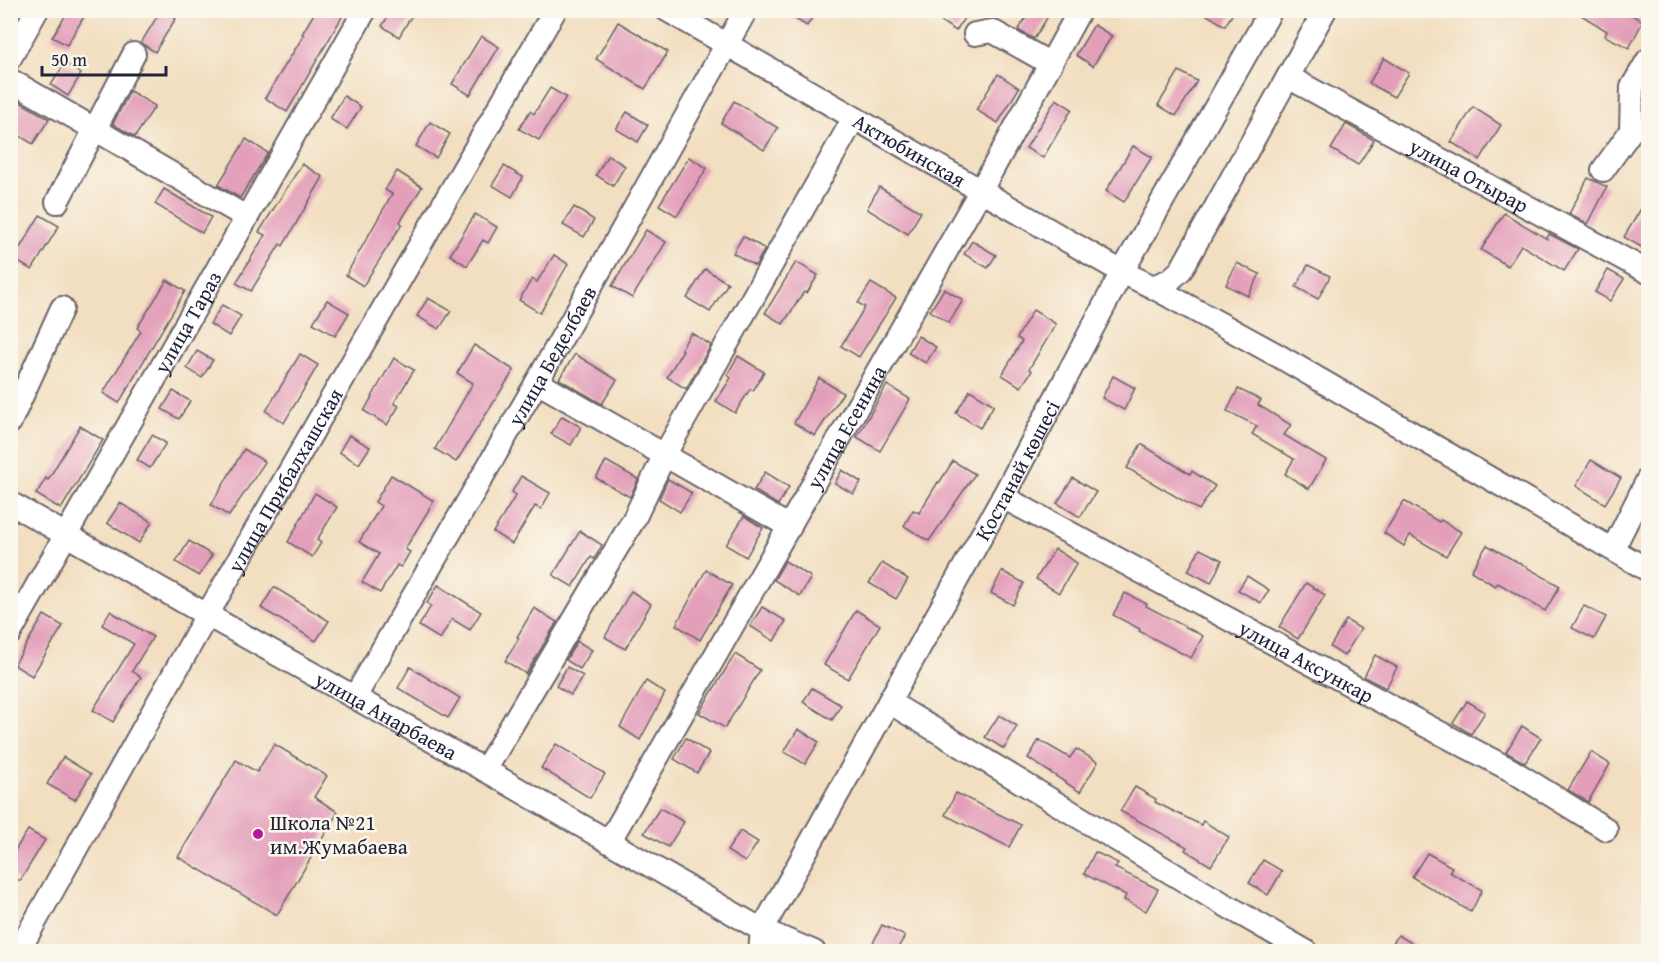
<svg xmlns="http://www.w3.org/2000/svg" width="1659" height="962" font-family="'Gentium Book Plus',serif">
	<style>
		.building { fill: #e39eb9 }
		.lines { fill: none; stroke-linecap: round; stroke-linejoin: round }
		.minor-casing { stroke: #6b646a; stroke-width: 26 }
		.minor { stroke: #fff; stroke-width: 22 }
		.poi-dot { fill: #b5179e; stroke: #fbf7ec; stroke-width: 2 }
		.labels { text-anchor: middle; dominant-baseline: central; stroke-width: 5; stroke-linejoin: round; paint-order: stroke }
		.street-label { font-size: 21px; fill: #22223b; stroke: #fbf7ec }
		.poi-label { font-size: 21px; fill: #22223b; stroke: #fbf7ec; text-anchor: start }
	</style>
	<rect width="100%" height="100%" fill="#fbf7ec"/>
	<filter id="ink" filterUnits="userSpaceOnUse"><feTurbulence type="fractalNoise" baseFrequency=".0167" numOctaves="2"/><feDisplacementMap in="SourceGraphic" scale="12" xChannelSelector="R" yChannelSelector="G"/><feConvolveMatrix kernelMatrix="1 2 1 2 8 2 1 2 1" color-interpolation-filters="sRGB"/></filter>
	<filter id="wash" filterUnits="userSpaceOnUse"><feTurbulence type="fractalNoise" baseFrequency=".008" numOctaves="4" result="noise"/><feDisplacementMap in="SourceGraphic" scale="24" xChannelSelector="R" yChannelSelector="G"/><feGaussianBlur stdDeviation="1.35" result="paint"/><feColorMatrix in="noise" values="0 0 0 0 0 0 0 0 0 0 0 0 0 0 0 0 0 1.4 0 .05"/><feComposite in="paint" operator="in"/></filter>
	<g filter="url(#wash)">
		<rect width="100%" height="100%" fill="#f2dec0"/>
		<g id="blocks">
			<g class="building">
				<polygon points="69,10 88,10 67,45 52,37"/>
				<polygon points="161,10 176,18 155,52 141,43"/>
				<polygon points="316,10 346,10 287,112 265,98 304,35 302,34"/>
				<polygon points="392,10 415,10 399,37 382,26"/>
				<polygon points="780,10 817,10 807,26"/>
				<polygon points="943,10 969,10 956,31 937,19"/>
				<polygon points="1031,10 1052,10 1034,39 1018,30"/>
				<polygon points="1199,10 1235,10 1225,26"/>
				<polygon points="1573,10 1622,10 1643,21 1629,48 1605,36 1607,31"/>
				<polygon points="618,22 668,52 645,89 596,59"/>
				<polygon points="1094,25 1112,36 1093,66 1076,55"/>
				<polygon points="481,36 499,47 470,95 452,84"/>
				<polygon points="1384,58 1409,73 1394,97 1369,83"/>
				<polygon points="65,63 81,74 68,96 51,85"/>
				<polygon points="1179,71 1197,81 1176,116 1158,105"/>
				<polygon points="998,74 1019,88 998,123 976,110"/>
				<polygon points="550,88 566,97 539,140 519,129 530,111 534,114"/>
				<polygon points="130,91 155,106 135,137 113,124"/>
				<polygon points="10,96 49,119 33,144 10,130"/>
				<polygon points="344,96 361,107 347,129 330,119"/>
				<polygon points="1056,99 1072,109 1043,158 1026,148"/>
				<polygon points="734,101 778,128 764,150 721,123"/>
				<polygon points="1473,107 1501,125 1480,160 1451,142"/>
				<polygon points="627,112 648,125 638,142 616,129"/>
				<polygon points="430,122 450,134 436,158 416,146"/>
				<polygon points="1346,124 1374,140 1358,165 1331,149"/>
				<polygon points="246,139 268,153 240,198 218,185"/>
				<polygon points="1133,146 1152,157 1124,202 1106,191"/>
				<polygon points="608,155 625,166 613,186 596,175"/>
				<polygon points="689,157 707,168 677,216 659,205"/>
				<polygon points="302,164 323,177 283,246 280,244 251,291 236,283 265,235 259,232"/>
				<polygon points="504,166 523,177 512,197 492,185"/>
				<polygon points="397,171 422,187 400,222 402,224 363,286 346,275 392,194 385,190"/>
				<polygon points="1588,178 1607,187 1588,224 1569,214"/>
				<polygon points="879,187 921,212 908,234 867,209"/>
				<polygon points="164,189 211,217 202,233 155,204"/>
				<polygon points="1648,197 1648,251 1624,237"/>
				<polygon points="574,207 594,220 584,237 563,225"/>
				<polygon points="1504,213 1547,239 1549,234 1578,249 1564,271 1521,245 1508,266 1481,250"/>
				<polygon points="475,214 497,227 488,243 483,240 467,266 450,255"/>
				<polygon points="40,215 59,226 32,270 13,259"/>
				<polygon points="646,230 666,242 632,298 612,286"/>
				<polygon points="743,236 765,249 755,266 733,253"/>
				<polygon points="972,241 996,255 988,268 964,254"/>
				<polygon points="554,255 568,264 540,313 519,300 532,279 537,282"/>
				<polygon points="796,262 818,275 807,293 804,292 783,324 765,313"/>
				<polygon points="1237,263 1260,274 1248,296 1226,285"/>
				<polygon points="1308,265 1330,276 1318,299 1296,287"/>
				<polygon points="705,269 728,283 710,312 687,298"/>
				<polygon points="1608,270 1624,279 1610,301 1595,292"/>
				<polygon points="167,280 185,291 119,403 103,393 141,331 137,328"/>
				<polygon points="871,283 896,298 859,357 841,346 865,307 858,303"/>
				<polygon points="944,289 963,300 949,323 930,311"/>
				<polygon points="428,298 451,311 439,329 417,316"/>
				<polygon points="327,300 349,313 335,336 313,323"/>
				<polygon points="222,305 241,316 229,336 210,324"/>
				<polygon points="1033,310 1056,324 1029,369 1032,371 1021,387 1002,375 1022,341 1017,338"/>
				<polygon points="691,333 711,345 686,389 667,377 683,350 681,349"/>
				<polygon points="918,336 936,347 926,363 908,353"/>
				<polygon points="474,345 514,370 456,462 435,449 473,383 457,373"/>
				<polygon points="197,351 213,360 202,378 187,368"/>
				<polygon points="300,354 318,365 284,423 266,411"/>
				<polygon points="575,354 617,380 602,404 559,379"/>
				<polygon points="738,356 764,372 753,391 750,389 735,413 716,401 731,378 727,375"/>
				<polygon points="394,358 414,370 394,403 399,406 387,425 364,411"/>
				<polygon points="1113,376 1135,388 1124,410 1102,398"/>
				<polygon points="819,378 843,393 815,436 794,423"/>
				<polygon points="887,385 910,399 880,451 857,437"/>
				<polygon points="1238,389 1261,400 1258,405 1291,425 1284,435 1326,460 1309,489 1285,474 1294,459 1252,434 1257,426 1227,411"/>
				<polygon points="970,390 994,405 980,428 956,413"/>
				<polygon points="173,391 190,401 179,419 162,409"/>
				<polygon points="562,416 581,427 571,445 551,434"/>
				<polygon points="80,426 103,440 61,509 36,494 46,478 48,480"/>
				<polygon points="152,435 166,443 150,468 137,460"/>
				<polygon points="349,435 370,447 359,464 339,452"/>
				<polygon points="1141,444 1190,474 1192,471 1215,486 1199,510 1127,468"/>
				<polygon points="244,449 265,462 229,516 211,505"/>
				<polygon points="1591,460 1621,478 1605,504 1576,486"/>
				<polygon points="606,461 638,479 630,497 596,478"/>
				<polygon points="953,461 975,474 929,541 904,526 913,510 919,513 938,482 939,483"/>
				<polygon points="842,470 861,482 853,494 835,483"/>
				<polygon points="765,472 789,487 778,505 754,490"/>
				<polygon points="391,475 434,501 405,549 410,552 401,567 397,565 380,593 362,582 379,554 359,542 381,506 375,502"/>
				<polygon points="521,476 550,493 541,509 535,506 512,544 493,532 516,495 512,492"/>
				<polygon points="1073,478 1096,492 1080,517 1057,503"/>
				<polygon points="668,479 692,493 680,512 659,499"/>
				<polygon points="315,493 337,507 317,540 321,543 312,557 288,542"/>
				<polygon points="1404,501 1439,522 1441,520 1461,532 1446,556 1410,535 1404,546 1384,533"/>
				<polygon points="120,503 152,522 139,543 107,523"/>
				<polygon points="744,516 763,528 746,557 726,545"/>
				<polygon points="580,531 602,545 594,559 591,557 573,587 553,575"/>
				<polygon points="189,541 212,555 199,576 176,562"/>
				<polygon points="1487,545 1560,586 1545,611 1498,583 1495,586 1471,571"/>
				<polygon points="1055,549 1077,563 1059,593 1036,579"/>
				<polygon points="1200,549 1222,560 1211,583 1188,571"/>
				<polygon points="785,561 811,577 800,596 774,580"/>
				<polygon points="882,563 908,579 896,599 869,583"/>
				<polygon points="706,570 732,585 700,640 676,625"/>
				<polygon points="1002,571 1024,583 1013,605 991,593"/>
				<polygon points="1247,576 1269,590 1261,603 1238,590"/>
				<polygon points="1306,583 1325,595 1298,639 1279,627"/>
				<polygon points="438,585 481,612 470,630 452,619 440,639 419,626 431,606 427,603"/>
				<polygon points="274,587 329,621 316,641 261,608"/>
				<polygon points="631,591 651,604 625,649 605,637"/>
				<polygon points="1125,593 1147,604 1146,606 1203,636 1191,658 1139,631 1140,629 1113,615"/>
				<polygon points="1584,606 1606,617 1594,639 1572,628"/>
				<polygon points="762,607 786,621 774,641 750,626"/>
				<polygon points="534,608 557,622 526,674 505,661 519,638 517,637"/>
				<polygon points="856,610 880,625 848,679 824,665"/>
				<polygon points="110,611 153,637 132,671 141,677 113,722 93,710 134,644 102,625"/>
				<polygon points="44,615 63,626 32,676 14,665"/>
				<polygon points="1346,620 1361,629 1344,656 1330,647"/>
				<polygon points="577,641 592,650 580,669 566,660"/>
				<polygon points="735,654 760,670 725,728 699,713"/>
				<polygon points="1375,655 1397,667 1386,688 1364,677"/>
				<polygon points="410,667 460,698 448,718 398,688"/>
				<polygon points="567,667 583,676 571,695 556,686"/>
				<polygon points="646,681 665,693 640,740 620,727"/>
				<polygon points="812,688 841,705 832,720 803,702"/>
				<polygon points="1467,701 1485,712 1471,734 1453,723"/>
				<polygon points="999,715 1017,726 1004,749 985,737"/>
				<polygon points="1522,726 1541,738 1525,763 1506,752"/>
				<polygon points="798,729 819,742 805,764 784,752"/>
				<polygon points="686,738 709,753 697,773 674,759"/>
				<polygon points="1039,740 1070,758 1076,749 1098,762 1080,792 1028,758"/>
				<polygon points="274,744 327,776 314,797 338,812 277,915 178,857 236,760 257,772"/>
				<polygon points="556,744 605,774 590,798 541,768"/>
				<polygon points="1591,752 1610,764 1588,802 1568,790"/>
				<polygon points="63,757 91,774 75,800 47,784"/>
				<polygon points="1135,787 1156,799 1155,802 1201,825 1203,821 1229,837 1211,866 1185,850 1187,847 1120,811"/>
				<polygon points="956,793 1021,825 1009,847 945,815"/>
				<polygon points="660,808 684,822 668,847 644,833"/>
				<polygon points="28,830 45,840 20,881 10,875 10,858"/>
				<polygon points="740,831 758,842 745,862 727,851"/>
				<polygon points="1095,852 1118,863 1115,868 1158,889 1146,911 1124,900 1126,895 1084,874"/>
				<polygon points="1427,853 1452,867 1449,872 1482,890 1471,912 1412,877"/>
				<polygon points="1263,860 1282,871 1268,895 1249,883"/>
				<polygon points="882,925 905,936 896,951 880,951 871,947"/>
				<polygon points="1398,935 1425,951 1388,951"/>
			</g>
		</g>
	</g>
	<g filter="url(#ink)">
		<use href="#blocks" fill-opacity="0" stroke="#6b646a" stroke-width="1.5"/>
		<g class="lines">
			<g class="minor-casing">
				<g id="minor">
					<path id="s1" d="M667,10l455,262 31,15 124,68 371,215"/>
					<polyline points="975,34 992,31 1051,64"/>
					<polyline points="10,58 37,10"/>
					<path id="s2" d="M1288,77l360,195"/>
					<polyline points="10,80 246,217"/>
					<polyline points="1603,170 1631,131 1632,87 1648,60"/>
					<polyline points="57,202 134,54"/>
					<polyline points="1153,287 1170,280 1181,270 1325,10"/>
					<polyline points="537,382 790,527"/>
					<polyline points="10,422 62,308"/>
					<path id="s3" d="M1003,497l420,227 88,46 95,59"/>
					<path id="s4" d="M10,503l197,112 278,155 277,160 52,22"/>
					<polyline points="1613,549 1648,479"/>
					<path id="s5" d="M10,633l355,-623"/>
					<path id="s6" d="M355,697l182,-315 209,-372"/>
					<polyline points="889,702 1208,895 1307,952"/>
					<polyline points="485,770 634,519 665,454 854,118"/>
					<path id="s7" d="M609,842l372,-652 99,-180"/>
					<path id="s8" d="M18,952l189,-337 348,-605"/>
					<path id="s9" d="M760,952l2,-22 241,-433 119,-225 149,-262"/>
				</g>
			</g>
			<use href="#minor" class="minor"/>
		</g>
	</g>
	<circle class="poi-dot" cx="258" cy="834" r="6"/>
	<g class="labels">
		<g class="street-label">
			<text stroke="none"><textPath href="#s1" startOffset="280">Актюбинская</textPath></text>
			<text stroke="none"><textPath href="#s2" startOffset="206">улица Отырар</textPath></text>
			<text stroke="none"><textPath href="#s5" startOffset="358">улица Тараз</textPath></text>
			<text stroke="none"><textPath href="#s6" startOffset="394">улица Беделбаев</textPath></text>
			<text stroke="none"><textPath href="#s7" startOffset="478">улица Есенина</textPath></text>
			<text stroke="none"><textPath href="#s9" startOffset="548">Қостанай көшесі</textPath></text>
			<text stroke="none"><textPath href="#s8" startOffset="542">улица Прибалхашская</textPath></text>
			<text stroke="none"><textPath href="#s3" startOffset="345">улица Аксункар</textPath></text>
			<text stroke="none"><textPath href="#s4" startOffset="432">улица Анарбаева</textPath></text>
		</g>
		<g class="poi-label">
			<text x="270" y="822">Школа №21<tspan x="270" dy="24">им.Жумабаева</tspan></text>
		</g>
	</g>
	<rect width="1659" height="962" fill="none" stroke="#fbf7ec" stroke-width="36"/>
	<path d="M42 66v9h124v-9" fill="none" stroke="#22223b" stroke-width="3"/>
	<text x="51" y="66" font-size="18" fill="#22223b" stroke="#fbf7ec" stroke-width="4.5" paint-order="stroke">50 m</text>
</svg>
